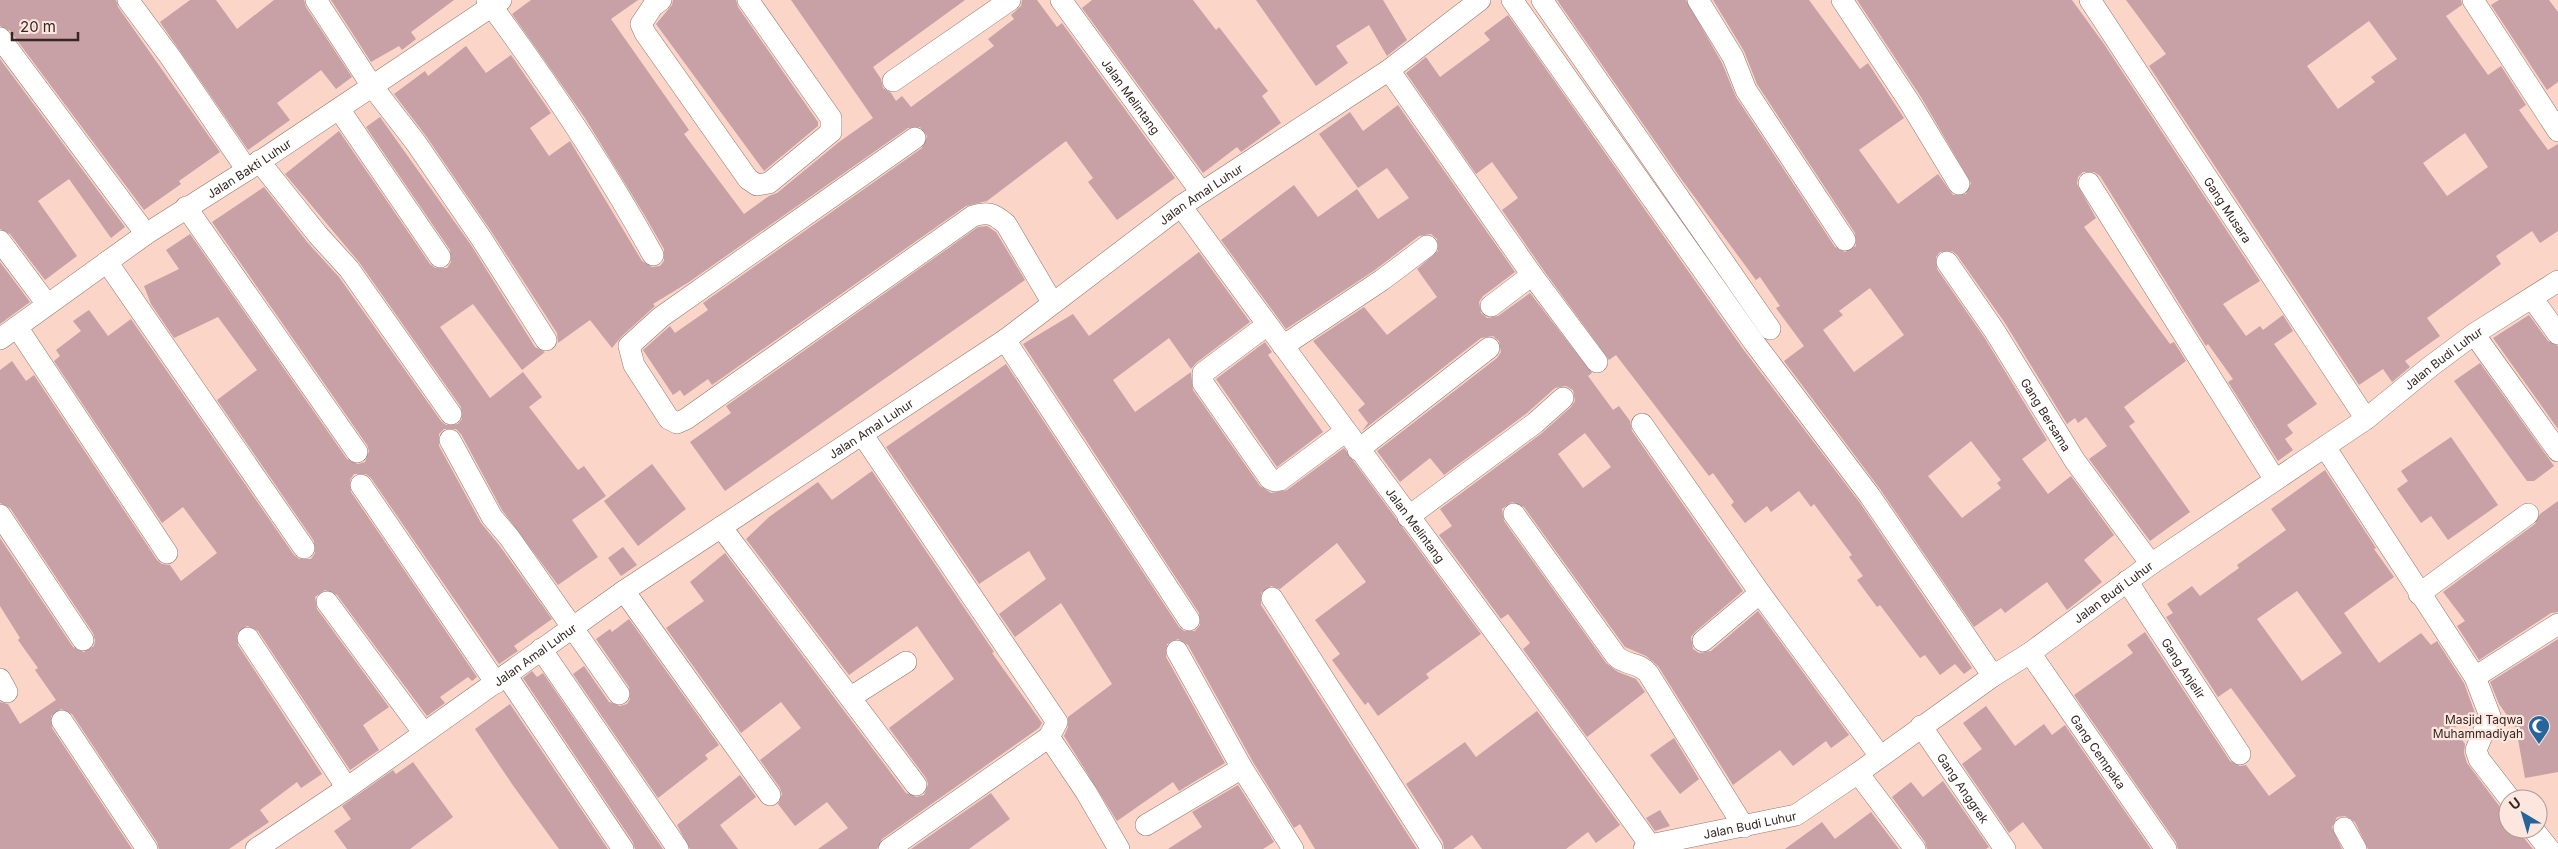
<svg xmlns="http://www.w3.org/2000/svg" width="2558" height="849" font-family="Inter,sans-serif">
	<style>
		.building { fill: #c7a1a6; fill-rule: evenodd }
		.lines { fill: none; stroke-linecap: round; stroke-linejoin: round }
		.minor-casing { stroke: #967569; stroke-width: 22 }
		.minor { stroke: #fff; stroke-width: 21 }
		.labels { text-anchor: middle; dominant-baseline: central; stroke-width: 4.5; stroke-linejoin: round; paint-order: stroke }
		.street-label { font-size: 12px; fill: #352722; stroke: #fce6de }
		.poi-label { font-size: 12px; fill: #352722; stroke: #fce6de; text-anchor: end }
	</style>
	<rect width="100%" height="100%" fill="#fad5c8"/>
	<g class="building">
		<polygon points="0,0 116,0 118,7 220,152 179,181 181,184 144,210 10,31 0,26"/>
		<polygon points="190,0 216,0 237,29 274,0 304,0 306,7 352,77 336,89 321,70 277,103 290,120 248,150 160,22"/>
		<polygon points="331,0 454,0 411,32 416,39 402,50 399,46 371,62"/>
		<polygon points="531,0 638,0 611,19 689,130 684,134 744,214 769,196 777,193 839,142 873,118 791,0 965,0 873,67 881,79 883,88 891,93 896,101 902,96 911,107 994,46 988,39 1014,19 1011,15 1021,6 1022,0 1037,0 1057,27 1062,23 1175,178 1117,220 1088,182 1093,178 1066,141 987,201 966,206 712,385 708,379 684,396 680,390 673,395 643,350 670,326 675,333 708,310 703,303 922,148 927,136 920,127 908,128 689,282 653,304 655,306 621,337 612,348 590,320 558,343 557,333 491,231 426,136 394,94 425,71 428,76 466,46 486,73 511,55 551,113 530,128 549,156 570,141 642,261 652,267 660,266 664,261 664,249 645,216 585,118 512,14"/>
		<polygon points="673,0 736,0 738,7 818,122 818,126 764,171 656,24 672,5"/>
		<polygon points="1092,0 1193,0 1216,30 1219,27 1268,91 1262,96 1281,123 1241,152 1237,147 1203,173 1082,8"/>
		<polygon points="1256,0 1383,0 1407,40 1387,56 1369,25 1336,46 1348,63 1316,86"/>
		<path d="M1557,0h129l36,63 14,34 99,150 10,5 11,-6 -1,-13 -98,-149 -13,-33 -31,-51h96l51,69 8,-6 36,55 -45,32 39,54 40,-30 15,21 13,-1 5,-11 -50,-86 -64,-97h215l32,44 156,237 -37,23 23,32 14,-10 3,4 20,-15 10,16 -19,13 43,60 -30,21 6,8 -8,6 8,11 -15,11 -50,-79 5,-3 -25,-35 -2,2 -106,-170 -6,-4h-11l-5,5 -1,7 19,34 -12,9 86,117 4,-2 12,19 -62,46 11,15 -6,4 61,86 -40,29 -61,-82 18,-13 -21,-29 -8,6 -3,-5 -8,6 -62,-101 -48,-68 -5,-4 -12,1 -4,5 1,12 47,68 63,103 -25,19 26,35 23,-18 43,59 -30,25 18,22 -35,28 -20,-28 -42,31 -4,-5 -27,19 -94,-138 -96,-128 20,-15 -28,-38 4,-2 -20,-29 -4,3 -74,-100zM1870,288l34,47 -50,37 -31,-42 20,-15 -4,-4zM1971,441l30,39 -4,3 4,5 -39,30 -34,-42z"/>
		<path d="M2126,0h335l1,5 -16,11 42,59 13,-9 25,39 -7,5 29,40 10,-6v87l-18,12 -8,-12 -36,25 5,8 -74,54 13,18 -35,25 5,6 -18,15 -9,-13 -24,16 -210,-319 17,-12zM2369,21l28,38 -26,18 4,5 -37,27 -31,-43zM2465,133l23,34 -41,29 -24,-33z"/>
		<polygon points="2499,0 2549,0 2558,12 2558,82 2547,90 2491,5"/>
		<polygon points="1508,15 1743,349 1860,503 1972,668 1964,674 1955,664 1940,675 1925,655 1920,658 1880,605 1877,607 1857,580 1863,576 1849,557 1852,555 1814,504 1811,507 1799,491 1771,512 1767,506 1745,523 1731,505 1734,502 1713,473 1709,476 1616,355 1609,360 1542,268 1502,210 1518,198 1492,162 1476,174 1406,73 1426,57 1440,77 1490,40 1484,33"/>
		<polygon points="0,59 125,227 111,238 69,179 38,201 77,256 45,280 10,234 0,229"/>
		<path d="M1398,105l117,167 -32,24 -4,6 2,11 6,5 11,-2 32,-23 62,80 -4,3 25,34 6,-4 11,15 2,10 111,160 -48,41 -4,5 2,12 6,4 12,-2 47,-40 91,124 -18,13 -5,-7 -33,25 -13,-16 -47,35 -75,-119 -12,-10 -21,-9 -101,-140 -12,-5 -10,7 2,12 102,142 12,9 18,7 9,13 -58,45 -64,-88 7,-6 -22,-29 -7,5 -62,-84 13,-9 -12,-17 102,-76 29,-26 4,-6 -2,-11 -7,-4 -11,2 -28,25 -83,62 -14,-17 -30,24 -23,-31 120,-93 4,-6 -2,-11 -6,-5 -12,2 -119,93 6,-8 -10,-13 7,-6 -52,-63 51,-34 23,28 50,-38 -20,-28 21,-18 -1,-12 -6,-5 -12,2 -44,34 -89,59 -65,-89 73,-55 24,32 39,-28 21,30 31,-21 -22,-30 -29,20 -39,-54 31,-22 13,19zM1585,433l26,34 -28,21 -25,-34z"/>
		<polygon points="380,117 471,245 535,347 545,352 522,370 473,304 440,327 490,398 523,372 542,397 529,407 578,470 584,466 606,496 572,520 598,557 558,585 502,510 461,434 456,429 444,429 439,434 439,446 481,523 499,545 552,619 514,646 518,651 499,664 371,478 366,474 354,474 350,480 351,492 477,677 472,681 468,677 440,697 445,703 427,716 337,595 325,590 315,597 317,609 389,707 363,725 379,750 350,770 258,631 247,626 237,633 238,645 322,774 301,788 297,782 260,810 269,822 229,849 159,849 157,842 72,714 61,709 51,716 52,728 132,849 0,849 0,702 8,704 20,724 56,700 35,670 38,668 18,640 20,638 0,606 0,538 73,647 84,652 94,646 95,640 93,633 10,508 0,503 0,370 12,361 26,381 34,375 157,560 162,564 170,565 181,581 217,553 183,507 162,523 54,361 60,356 56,350 81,331 73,321 89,310 108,336 131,319 294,555 299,559 311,559 315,553 314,541 217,400 257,370 218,317 174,338 151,304 144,286 179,269 166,250 190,234 347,459 358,464 365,462 369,451 367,445 212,222 264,187 308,243 339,277 441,421 446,425 458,424 462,419 461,407 359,262 285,174 339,131 430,264 435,268 447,268 451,262 450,250 366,127"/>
		<polygon points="987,226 996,232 1025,280 725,491 690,442 731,413 726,406 978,227"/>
		<polygon points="1199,252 1250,322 1196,363 1191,369 1169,338 1113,380 1135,412 1191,372 1193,390 1260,486 1271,493 1287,490 1344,448 1481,634 1426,674 1429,678 1378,716 1368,702 1365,705 1332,660 1340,654 1315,620 1366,582 1337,543 1280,589 1271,586 1261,593 1261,605 1417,849 1315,849 1300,824 1294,828 1253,762 1188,645 1178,639 1167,644 1166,657 1225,763 1179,791 1173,782 1117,821 1064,736 1068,727 1068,717 1112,684 1061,603 1015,637 999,614 1046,579 1029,551 979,584 886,447 1006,364 1179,627 1184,631 1195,631 1200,625 1199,613 1023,344 1073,314 1089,336"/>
		<polygon points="0,262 30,302 0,324"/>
		<polygon points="2529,315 2548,341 2558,346 2558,429 2493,338"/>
		<polygon points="1265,342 1272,352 1268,355 1323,432 1277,467 1216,379"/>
		<polygon points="2480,363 2554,466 2534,481 2527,481 2454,381"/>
		<polygon points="2451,437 2498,505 2448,540 2431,516 2421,523 2397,489 2408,481 2401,471"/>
		<polygon points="652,464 686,509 638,546 604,501"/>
		<path d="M2325,470l51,78 -2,1 20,28 -50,36 35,50 42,-30 10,12 6,-4 27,42 11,30 -21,15 11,16 -1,9 3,10 33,44 8,4v18h13l2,8 10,12h-165l-13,-27 -10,-6 -8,1 -5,10 10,22h-164l-2,-7 -102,-147 59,-42 -6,-8 18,-13 85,129 10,5 6,-1 23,31 27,-20 -65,-88 -13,9 -52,-80 7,-4 -6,-9 25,-18 8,10 39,-28 -2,-3 49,-35 -15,-21zM2297,591l45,62 -40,28 -45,-62z"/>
		<polygon points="872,471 994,652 992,653 1042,723 1039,728 882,839 877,849 818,849 848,828 827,802 795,826 778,804 782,794 780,788 760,760 801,728 781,702 741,733 666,628 704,601 690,582 725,553 906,793 917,797 924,795 928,784 926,778 889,728 954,679 917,626 849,675 746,539 769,517 818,482 832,500"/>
		<polygon points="2558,501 2558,612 2551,613 2479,660 2457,626 2465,621 2443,592 2535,524 2540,514"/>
		<polygon points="623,547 637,565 621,576 608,558"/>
		<polygon points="629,619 719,745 705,755 708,759 658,798 573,674 584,666 609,702 620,706 627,704 630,699 629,687 596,639 610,629 612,632"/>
		<polygon points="2558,639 2558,772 2525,778 2516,728 2499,704 2490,682"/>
		<polygon points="532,671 537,677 543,673 663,849 635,849 633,842 523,678"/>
		<polygon points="510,704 608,849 559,849 512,784 475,729"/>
		<polygon points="1986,706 2015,746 2044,724 2052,735 2065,725 2151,849 2043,849 2023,822 2009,833 1962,764 1982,749 1963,723"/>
		<polygon points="1537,711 1620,825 1596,843 1588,832 1566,849 1482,849 1472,835 1453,849 1444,849 1443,842 1406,784 1465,742 1476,757"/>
		<polygon points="1674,738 1699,779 1680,794 1650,755"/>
		<polygon points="413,762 453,817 410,849 347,849 334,831 351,819 342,806 393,770 396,774"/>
		<polygon points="740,775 756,797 720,825 738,849 690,849 677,825"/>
		<polygon points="1943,781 1989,847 1986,849 1927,849 1925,842 1892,797 1911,782 1923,797"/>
		<polygon points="1238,785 1274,842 1263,849 1168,849 1202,827 1192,812"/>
		<polygon points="991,793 1010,819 969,849 911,849"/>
		<polygon points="1660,810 1670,826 1655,831 1646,818"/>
		<polygon points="1871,812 1899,849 1785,849 1822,822 1835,839"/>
	</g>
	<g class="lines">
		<g class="minor-casing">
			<g id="minor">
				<polyline points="128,0 171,58 247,170"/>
				<polyline points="316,0 372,86 416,143 481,238 546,340"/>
				<path d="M487,0c60,81 117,166 166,255"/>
				<polyline points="661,0 653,6 641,24 645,33 748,179 757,185 769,183 831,132 831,118 748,0"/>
				<path id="s1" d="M1061,0l140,192"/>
				<polyline points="1512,0 1753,341 1870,496 1993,676"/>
				<polyline points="1542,0 1770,329"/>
				<polyline points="1698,0 1733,57 1746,90 1845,240"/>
				<polyline points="1842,0 1910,103 1959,184"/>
				<path id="s2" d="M2090,0l276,419"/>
				<polyline points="2473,0 2558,131"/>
				<polyline points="0,38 146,234"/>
				<polyline points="1389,70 1532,275 1597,362"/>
				<polyline points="893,81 1010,0"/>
				<polyline points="339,109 440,257"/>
				<path d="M915,138l-254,179 -32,29 5,19 35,54 8,4 9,-4 287,-203c15,-5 21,-2 33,8l46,78"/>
				<polyline points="259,161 318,235 349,269 451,414"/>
				<polyline points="2089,183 2275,480"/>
				<path id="s3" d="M1181,206c155,214 315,424 469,639"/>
				<polyline points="186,207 357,452"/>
				<polyline points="0,241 47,304"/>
				<polyline points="107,262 304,548"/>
				<path id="s4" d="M1947,262l47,68 81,131 76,103"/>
				<polyline points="2532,298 2558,334"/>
				<polyline points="1491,306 1532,275"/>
				<polyline points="1267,325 1203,373 1203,383 1270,479 1275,481 1280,480 1346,431"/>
				<polyline points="17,327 167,553"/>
				<polyline points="2474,334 2558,451"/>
				<path id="s5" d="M0,339l146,-105 101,-64 254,-170"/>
				<polyline points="1005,340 1189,620"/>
				<polyline points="1283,346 1382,280 1427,246"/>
				<polyline points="1642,424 1760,593 1880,756"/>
				<polyline points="862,434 1057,722 1049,737 889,849"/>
				<polyline points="450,440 492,517 509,537 619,694"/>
				<polyline points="2325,447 2475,677 2490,716 2476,750 2479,759 2510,799"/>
				<polyline points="1358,450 1489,348"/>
				<polyline points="361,485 496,683"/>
				<path d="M1514,514l102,142c10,10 21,5 32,17l96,154"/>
				<polyline points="0,515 83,640"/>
				<polyline points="1408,517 1535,423 1563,398"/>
				<polyline points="721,527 916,785"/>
				<path id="s6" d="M2127,581l113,173"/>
				<polyline points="624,591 770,795"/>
				<polyline points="2419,594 2528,514"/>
				<polyline points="1272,598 1432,849"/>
				<polyline points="327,602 423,732"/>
				<polyline points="248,638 347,788"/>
				<polyline points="1703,641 1760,593"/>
				<polyline points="541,649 678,849"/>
				<path id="s7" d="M2030,653l136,196"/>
				<polyline points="506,675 623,849"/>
				<polyline points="2475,677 2558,624"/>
				<polyline points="0,679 7,692"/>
				<polyline points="851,697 906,662"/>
				<polyline points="62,721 147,849"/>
				<path id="s8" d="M1921,726l84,123"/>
				<polyline points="1049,737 1086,792 1119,849"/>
				<polyline points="1242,768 1293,849"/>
				<polyline points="1858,773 1915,849"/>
				<polyline points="1146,825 1242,768 1177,651"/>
				<polyline points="2344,828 2356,849"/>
				<polyline points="2533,829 2549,849"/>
				<path id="s9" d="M256,849l91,-61 277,-197 381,-251 176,-134 208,-136 91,-70"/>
				<path id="s10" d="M1644,849l6,-4 146,-30 62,-42 135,-97 37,-23 121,-89 215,-145 65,-53 43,-32 84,-53"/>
			</g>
		</g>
		<use href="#minor" class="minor"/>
	</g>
	<defs>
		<g id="mosque-pin" transform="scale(1.125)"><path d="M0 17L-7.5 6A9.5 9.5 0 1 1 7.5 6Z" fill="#26659c" stroke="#fce6de"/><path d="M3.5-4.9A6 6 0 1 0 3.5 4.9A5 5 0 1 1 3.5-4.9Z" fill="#fff"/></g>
	</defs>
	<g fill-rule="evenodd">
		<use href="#mosque-pin" x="2539" y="726"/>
	</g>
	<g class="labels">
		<g class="street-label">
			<text stroke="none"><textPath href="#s1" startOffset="119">Jalan Melintang</textPath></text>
			<text stroke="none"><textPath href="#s5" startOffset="302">Jalan Bakti Luhur</textPath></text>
			<text stroke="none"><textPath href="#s9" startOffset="1150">Jalan Amal Luhur</textPath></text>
			<text stroke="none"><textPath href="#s2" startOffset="251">Gang Musara</textPath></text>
			<text stroke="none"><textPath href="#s10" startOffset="949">Jalan Budi Luhur</textPath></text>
			<text stroke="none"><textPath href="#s4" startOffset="182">Gang Bersama</textPath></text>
			<text stroke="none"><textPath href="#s9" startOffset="745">Jalan Amal Luhur</textPath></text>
			<text stroke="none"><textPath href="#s3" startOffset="396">Jalan Melintang</textPath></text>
			<text stroke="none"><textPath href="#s10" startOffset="544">Jalan Budi Luhur</textPath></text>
			<text stroke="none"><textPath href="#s9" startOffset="340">Jalan Amal Luhur</textPath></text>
			<text stroke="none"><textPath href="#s6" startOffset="104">Gang Anjelir</textPath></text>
			<text stroke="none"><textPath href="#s7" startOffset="120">Gang Cempaka</textPath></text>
			<text stroke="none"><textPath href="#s8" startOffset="75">Gang Anggrek</textPath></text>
			<text stroke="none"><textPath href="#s10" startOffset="109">Jalan Budi Luhur</textPath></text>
		</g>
		<g class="poi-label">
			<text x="2523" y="719">Masjid Taqwa<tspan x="2523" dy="14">Muhammadiyah</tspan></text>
		</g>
	</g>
	<g transform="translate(2523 814) rotate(322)"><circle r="24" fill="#fce6de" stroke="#ac9a93"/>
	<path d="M0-4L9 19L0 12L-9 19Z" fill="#26659c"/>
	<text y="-8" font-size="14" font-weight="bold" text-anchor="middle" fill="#352722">U</text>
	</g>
	<path d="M12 32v8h66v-8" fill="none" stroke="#352722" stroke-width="2.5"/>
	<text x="20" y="32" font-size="15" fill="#352722" stroke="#fce6de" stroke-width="4" paint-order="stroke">20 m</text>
</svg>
